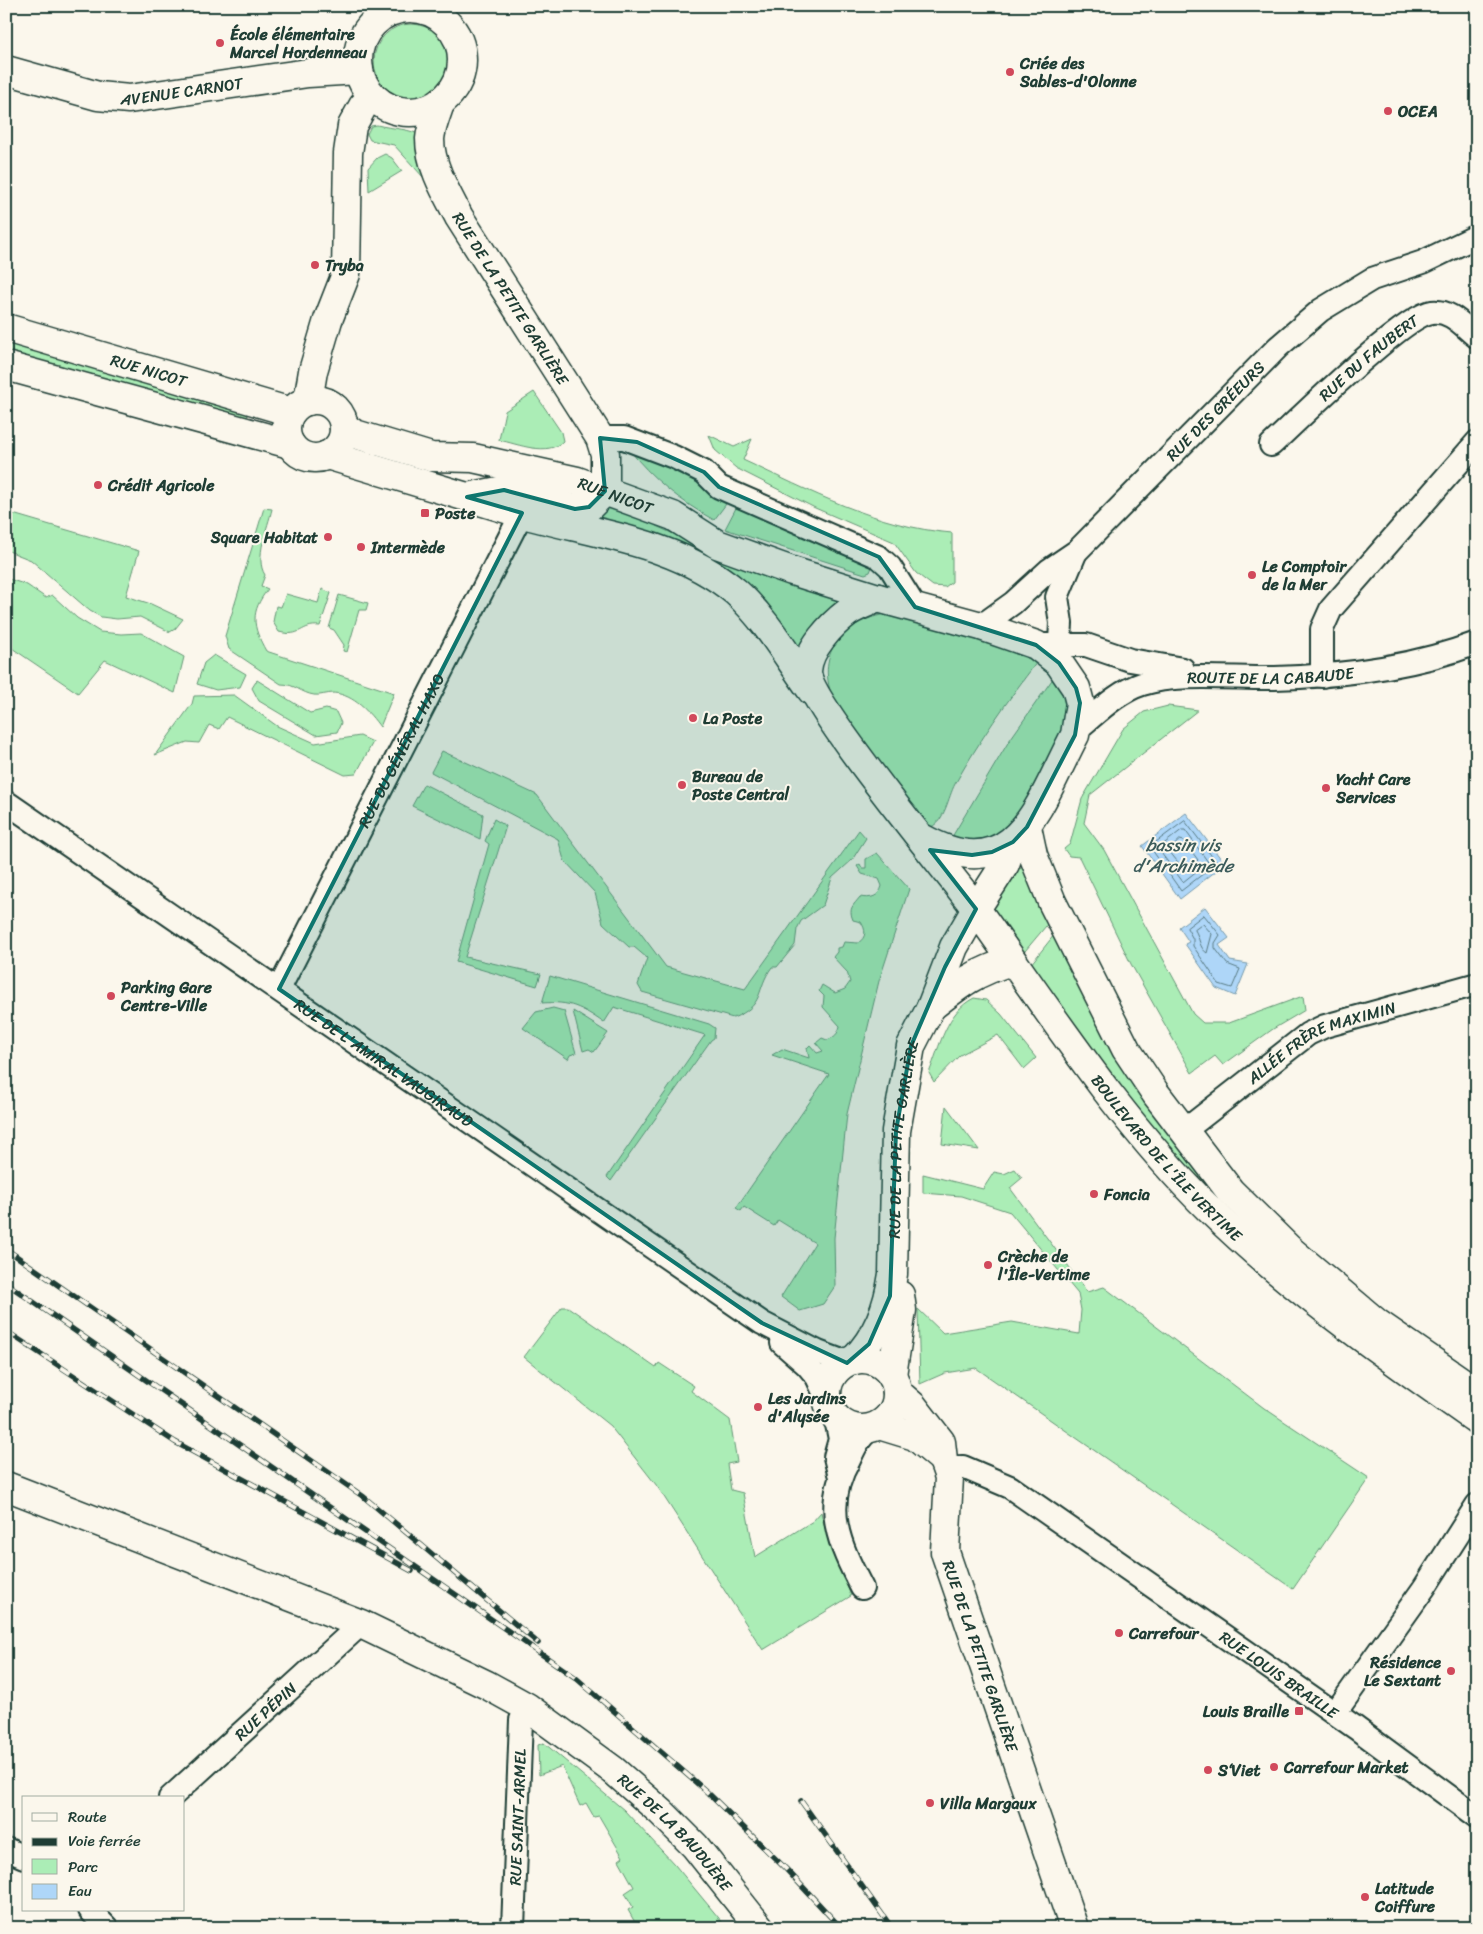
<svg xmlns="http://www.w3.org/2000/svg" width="1483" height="1934" font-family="Sriracha,sans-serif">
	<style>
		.green { fill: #abedb6; stroke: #659575 }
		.water { fill: #aed6f8; stroke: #7599aa }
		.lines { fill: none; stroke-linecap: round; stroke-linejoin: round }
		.shore { stroke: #587a82; stroke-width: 1 }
		.minor-casing { stroke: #1f3d34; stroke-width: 26 }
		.tertiary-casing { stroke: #1f3d34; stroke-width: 31 }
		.secondary-casing { stroke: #1f3d34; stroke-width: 31 }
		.minor { stroke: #fbf7ec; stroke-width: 22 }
		.tertiary { stroke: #fbf7ec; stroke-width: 28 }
		.secondary { stroke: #fbf7ec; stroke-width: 28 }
		.rail-casing { stroke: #1f3d34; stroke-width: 5.5 }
		.rail { stroke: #fbf7ec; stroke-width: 4; stroke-dasharray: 11; stroke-linecap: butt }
		.marked { fill: #0f766e; fill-opacity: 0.2; stroke: #0f766e; stroke-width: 4; stroke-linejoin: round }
		.poi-dot { fill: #d1495b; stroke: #fbf7ec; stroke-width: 2 }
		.labels { text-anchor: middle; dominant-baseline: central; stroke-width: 4; stroke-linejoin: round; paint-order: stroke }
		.poi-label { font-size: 16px; font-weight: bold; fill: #1f3d34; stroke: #fbf7ec; text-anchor: start }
		.street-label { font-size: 16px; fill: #1f3d34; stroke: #fbf7ec }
		.water-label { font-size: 18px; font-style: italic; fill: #3c5c5b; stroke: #fbf7ec }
	</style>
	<rect width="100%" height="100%" fill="#fbf7ec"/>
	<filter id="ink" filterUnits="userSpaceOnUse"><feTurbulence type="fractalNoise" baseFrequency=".02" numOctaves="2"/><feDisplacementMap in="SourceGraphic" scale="10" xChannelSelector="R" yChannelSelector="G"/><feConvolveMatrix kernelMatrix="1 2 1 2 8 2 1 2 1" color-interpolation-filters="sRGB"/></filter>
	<g filter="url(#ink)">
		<g class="green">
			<circle cx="411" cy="61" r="37"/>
			<path d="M377,125c15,4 34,3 46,12l5,35 -4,6 -30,-33 -24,-5 -3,-6 4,-8z"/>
			<polygon points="385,154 392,158 402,171 369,191 368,168 377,158"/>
			<polygon points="6,338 249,410 246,420 6,355"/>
			<path d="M534,392l27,40 2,9c-15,16 -45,3 -64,-1l6,-29z"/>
			<path d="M709,435l25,12 18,-8 -9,21c67,31 134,67 209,73v49l-7,5 -12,-1 -17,-13 -22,-31 -79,-34 -79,-40 -21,-18z"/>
			<path d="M628,448l72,30 12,16 14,10 -12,16c-33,-18 -63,-42 -86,-72z"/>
			<polygon points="618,495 656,526 698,545 695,552 596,522"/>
			<polygon points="737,506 868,562 872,567 870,572 865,574 725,529"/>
			<path d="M264,508l8,1c-4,18 -18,49 -7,66l-4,11 7,3c-18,23 -16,37 -2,62l128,42 -14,34c-11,-15 -26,-32 -46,-34 -7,0 -14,3 -20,2 -13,-2 -19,-11 -33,-11l-52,-35 -4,-13z"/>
			<polygon points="6,512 139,551 126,596 151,604 183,619 175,629 170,632 140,617 117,619 101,617 90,611 31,560 6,550"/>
			<polygon points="711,552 839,598 842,602 801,656 706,560"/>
			<polygon points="6,578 27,585 46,598 52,595 77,618 100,632 121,634 141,633 184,657 175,693 105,660 78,693 6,644"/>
			<path d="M322,589l9,4 -11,33c-20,-2 -18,12 -41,6l-6,-10 3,-16 5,1 5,-13 32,9z"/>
			<polygon points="339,595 368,603 366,610 359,610 347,652 343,651 344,645 334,630 329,628"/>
			<path d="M881,615l21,1 129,38 6,8c-30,39 -58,79 -82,122 -7,13 -10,37 -24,43l-8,-6 -86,-112c-22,-46 -6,-82 44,-94z"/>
			<polygon points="214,655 246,674 240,687 216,690 197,684 204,663"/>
			<polygon points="1054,677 1064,696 1066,716 1062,734 1015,819 986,842 974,844 952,837 1009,741"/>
			<polygon points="257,680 310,713 326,709 336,712 341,723 337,732 316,735 259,701 252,688"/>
			<polygon points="234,695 277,726 315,743 360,736 373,742 356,774 345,775 227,717 219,729 209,725 199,743 187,742 155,755 192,704 194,696"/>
			<polygon points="1168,706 1198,710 1090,795 1084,823 1104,850 1193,1014 1203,1023 1229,1023 1303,996 1305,1010 1273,1029 1223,1065 1215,1056 1192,1073 1131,964 1079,857 1069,856 1064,849 1070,844 1082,799 1123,729 1144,712"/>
			<path d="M442,751l95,44 129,172 79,22 114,-159 7,8 -14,22 -20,18 -9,27 -22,16 -4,8 -2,16 -18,22h-5c-17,23 -6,38 -39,51l-91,-26 -4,-7 9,-27 -13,-11h-5l-26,-24 -8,-30 -31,-33 -6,-21 -127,-67z"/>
			<polygon points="424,784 483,814 480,839 412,806"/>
			<polygon points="494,819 506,826 465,957 541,974 537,986 456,962 489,844 485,841"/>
			<path d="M877,853l32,36 -30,92 -32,133 -13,124 1,48 -12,18 -23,7 -19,-14 34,-54 -37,-23 -4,6 -30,-19 -3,4 -5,-3 93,-134 -57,-19 10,-6 27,9 -2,-10 3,-3 7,8 6,-2 -7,-8 6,-5 5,2c8,-3 11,-6 13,-14l-17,-19 1,-11 -5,-5 3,-6 13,8 10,-4 5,-7 -3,-10 -14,-15 4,-5v-4l5,-1 2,-5 14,1c9,-6 8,-13 3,-21l-8,-2c-5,-12 0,-14 7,-23 11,2 19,0 22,-11l-3,-7 -17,-5 -5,-8 3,-2 2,4h4v-9z"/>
			<polygon points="1019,868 1023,869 1051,920 1020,957 991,913"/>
			<polygon points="1058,930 1104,1024 1374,1341 1176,1161 1027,969"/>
			<path d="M550,976l159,48 6,4 -1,10 -3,2 -100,141 -4,-4 98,-142 -91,-28 -10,16c-23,-16 -34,-22 -62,-20z"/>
			<path d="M974,998l12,2 15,14 35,44 -12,11 -26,-34 -38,20 -26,27 -5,-9c11,-27 17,-61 45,-75z"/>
			<polygon points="553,1008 564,1011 576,1053 570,1055 568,1059 523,1028 536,1012"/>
			<polygon points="573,1011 608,1033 594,1052 589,1049 583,1051"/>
			<polygon points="946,1106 979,1150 942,1144"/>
			<polygon points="1015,1169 1022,1178 1010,1188 1087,1292 1104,1287 1264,1408 1369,1478 1293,1589 976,1368 945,1373 920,1384 918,1309 943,1333 1012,1322 1079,1334 1081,1310 1078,1294 1010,1212 961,1196 923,1193 923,1174 983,1189 994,1172 1004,1174"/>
			<polygon points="562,1307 568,1307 656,1368 659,1363 694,1386 691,1391 730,1420 737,1462 727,1464 731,1490 743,1493 755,1557 813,1521 821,1512 824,1525 851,1596 763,1650 657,1486 610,1426 524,1357"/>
			<polygon points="544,1743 624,1810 675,1865 723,1923 723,1928 638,1928 628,1910 633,1907 625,1893 634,1887 619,1860 623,1857 599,1816 594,1817 586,1803 580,1806 562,1766 539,1775 538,1745"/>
		</g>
		<g class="water">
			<polygon points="1186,813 1225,864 1180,899 1142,846"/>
			<polygon points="1205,907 1229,938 1219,945 1230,961 1248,964 1235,996 1216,988 1185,944 1189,942 1179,927"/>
		</g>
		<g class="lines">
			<g class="shore">
				<polygon points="1185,821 1217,863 1181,891 1150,847"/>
				<polygon points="1182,830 1185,830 1208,862 1183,882 1158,849"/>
				<polygon points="1180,840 1184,841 1198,860 1185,871 1169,851"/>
				<polygon points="1204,915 1220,935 1215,943 1215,948 1227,964 1240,969 1232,988 1219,984 1193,946 1193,939 1187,928"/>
				<path d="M1203,924l9,10 -5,19c-8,-5 -7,-15 -12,-23z"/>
			</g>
			<g class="minor-casing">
				<g id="minor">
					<polyline points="600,438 624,438 674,457 704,472 719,487 879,557 890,567 915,607"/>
					<path id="s1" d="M1271,445c26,-24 133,-130 161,-133 19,-2 31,14 45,25"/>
					<path id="s2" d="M981,626l32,-23 36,-33 28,-19 201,-204 43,-37 51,-31 51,-17 54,-26"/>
					<polyline points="1036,645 1086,645 1130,660 1183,669"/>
					<polyline points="1059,660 1061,623 1057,597 1075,554"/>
					<polyline points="1322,676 1322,629 1331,609 1477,442"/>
					<path id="s3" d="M1076,730c20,-16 41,-38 66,-46 37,-12 93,-5 133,-6 68,-2 138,-11 202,-35"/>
					<path id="s4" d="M6,802l756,521 56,29 29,11"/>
					<path id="s5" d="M279,989l243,-476"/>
					<path id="s6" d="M1184,1131l124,-97 17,-8 152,-42"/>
					<polyline points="782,1343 807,1365 817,1377 828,1401"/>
					<polyline points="835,1415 840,1439 835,1457 839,1473"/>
					<path id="s7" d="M947,1468l16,-1 47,20 346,241 121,89"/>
					<path d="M862,1588c-23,-44 -40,-81 -13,-128 6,-13 10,-23 22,-31"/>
					<polyline points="1335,1713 1424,1588 1477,1505"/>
					<path id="s8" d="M170,1798l191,-174"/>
					<polyline points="6,1849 24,1857"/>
					<polyline points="90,1910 107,1928"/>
					<path id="s9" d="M513,1928l8,-208 6,-13"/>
				</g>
			</g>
			<g class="tertiary-casing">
				<g id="tertiary">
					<circle cx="410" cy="60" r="52"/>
					<path id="s10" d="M6,70l92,26 31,3 179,-26 51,-3"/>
					<path id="s11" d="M441,101c-4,12 -10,26 -11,38 0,27 17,55 29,78l141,221 5,16v37l-16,16 -14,2 -71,-19 -37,7"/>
					<polyline points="308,401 313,371 328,320 346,274 348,153 352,126 363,106 374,98"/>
					<path d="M931,1007c29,-23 44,-35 81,-46"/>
					<circle cx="862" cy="1394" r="35"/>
					<path id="s12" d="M854,1360c23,-24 34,-52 39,-86l3,-143 15,-85 20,-39 23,-60 22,-38 29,-45 8,-22"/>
					<polyline points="892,1375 902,1310 900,1295"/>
					<path id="s13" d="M897,1392l16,14 28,36 2,18 6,17 -4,75 129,376"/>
					<polyline points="879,1425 915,1436 940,1457"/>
					<path id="s14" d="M6,1486l355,138 126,61 40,22 86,63 48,42 34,34 65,82"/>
				</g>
			</g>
			<g class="secondary-casing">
				<g id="secondary">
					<path id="s15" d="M6,328l285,84"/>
					<polyline points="6,366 290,444"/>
					<circle cx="315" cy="429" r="29"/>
					<path id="s16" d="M344,427l11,7 76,23 42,1 104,23 96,35 44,28 75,27 86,27 103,28 55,19 23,18 17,25 4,15 -5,32c-36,68 -58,156 -153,103"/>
					<path d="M327,455c65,19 129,39 193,58 73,21 156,28 216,79 30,27 52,66 76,99"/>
					<path id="s17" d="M878,598c-9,4 -21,8 -30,14 -17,13 -40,37 -41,59 0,32 142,201 169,238 74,103 144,213 235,302 81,79 174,144 266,209"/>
					<polyline points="1027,827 1033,855 1052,902 1126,1049 1156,1094 1230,1191 1289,1249 1377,1323 1477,1392"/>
				</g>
			</g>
			<use href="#minor" class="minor"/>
			<use href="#tertiary" class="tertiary"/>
			<use href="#secondary" class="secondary"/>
			<g class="rail-casing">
				<g id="rail">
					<polyline points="6,1249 364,1497 538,1643"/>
					<polyline points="6,1283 576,1678 707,1792 786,1869 841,1928"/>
					<polyline points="6,1331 175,1442 412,1571"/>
					<polyline points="801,1801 892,1928"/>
				</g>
			</g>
			<use href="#rail" class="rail"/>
		</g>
	</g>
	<path class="marked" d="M600,438l37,4 67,30 15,15 160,70 36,50 121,38 23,18 17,25 4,15 -5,32 -48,92 -14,15 -21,10 -20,3 -42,-5 46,59 -31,58 -34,79 -15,85 -6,165 -21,48 -22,19 -85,-40 -483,-334 243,-476 -55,-16 37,-7 71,19 14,-2 16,-16z"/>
	<g class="poi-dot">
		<circle cx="220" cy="43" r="5"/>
		<circle cx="1010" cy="72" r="5"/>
		<circle cx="1388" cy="111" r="5"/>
		<circle cx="315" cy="265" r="5"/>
		<circle cx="98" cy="485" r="5"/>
		<rect x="420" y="508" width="10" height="10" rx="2.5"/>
		<circle cx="328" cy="537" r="5"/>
		<circle cx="361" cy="547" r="5"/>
		<circle cx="1252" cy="575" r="5"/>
		<circle cx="693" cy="718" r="5"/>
		<circle cx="682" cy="785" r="5"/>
		<circle cx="1326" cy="788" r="5"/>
		<circle cx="111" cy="996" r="5"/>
		<circle cx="1094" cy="1194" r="5"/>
		<circle cx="988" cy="1265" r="5"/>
		<circle cx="758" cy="1407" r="5"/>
		<circle cx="1119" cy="1633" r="5"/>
		<circle cx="1451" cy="1671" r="5"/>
		<rect x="1294" y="1706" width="10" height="10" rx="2.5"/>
		<circle cx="1274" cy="1767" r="5"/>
		<circle cx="1208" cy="1770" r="5"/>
		<circle cx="930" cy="1803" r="5"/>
		<circle cx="1365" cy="1897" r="5"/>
	</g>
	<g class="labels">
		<g class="poi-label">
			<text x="230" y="34">École élémentaire<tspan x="230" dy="18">Marcel Hordenneau</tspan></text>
			<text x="1020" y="63">Criée des<tspan x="1020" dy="18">Sables-d'Olonne</tspan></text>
			<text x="1398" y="111">OCEA</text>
			<text x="325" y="265">Tryba</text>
			<text x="108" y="485">Crédit Agricole</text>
			<text x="435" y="513">Poste</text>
			<text x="318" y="537" text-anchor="end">Square Habitat</text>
			<text x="371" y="547">Intermède</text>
			<text x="1262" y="566">Le Comptoir<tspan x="1262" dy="18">de la Mer</tspan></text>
			<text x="703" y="718">La Poste</text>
			<text x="692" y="776">Bureau de<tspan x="692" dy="18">Poste Central</tspan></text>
			<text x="1336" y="779">Yacht Care<tspan x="1336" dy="18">Services</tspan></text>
			<text x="121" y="987">Parking Gare<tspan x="121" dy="18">Centre-Ville</tspan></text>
			<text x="1104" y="1194">Foncia</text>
			<text x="998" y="1256">Crèche de<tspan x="998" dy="18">l'Île-Vertime</tspan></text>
			<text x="768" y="1398">Les Jardins<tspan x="768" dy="18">d'Alysée</tspan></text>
			<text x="1129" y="1633">Carrefour</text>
			<text x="1441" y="1662" text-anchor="end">Résidence<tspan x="1441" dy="18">Le Sextant</tspan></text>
			<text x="1289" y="1711" text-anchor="end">Louis Braille</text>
			<text x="1284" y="1767">Carrefour Market</text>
			<text x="1218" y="1770">S‘Viet</text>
			<text x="940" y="1803">Villa Margaux</text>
			<text x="1375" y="1888">Latitude<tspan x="1375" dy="18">Coiffure</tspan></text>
		</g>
		<g class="street-label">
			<text stroke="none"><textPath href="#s10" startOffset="180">AVENUE CARNOT</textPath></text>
			<text stroke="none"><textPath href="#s11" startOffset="220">RUE DE LA PETITE GARLIÈRE</textPath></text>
			<text stroke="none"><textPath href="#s1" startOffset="131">RUE DU FAUBERT</textPath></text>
			<text stroke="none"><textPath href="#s15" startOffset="149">RUE NICOT</textPath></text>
			<text stroke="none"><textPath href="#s2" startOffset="319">RUE DES GRÉEURS</textPath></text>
			<text stroke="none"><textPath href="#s16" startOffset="282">RUE NICOT</textPath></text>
			<text stroke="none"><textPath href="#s3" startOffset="210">ROUTE DE LA CABAUDE</textPath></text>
			<text stroke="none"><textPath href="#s5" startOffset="268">RUE DU GÉNÉRAL HAXO</textPath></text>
			<text stroke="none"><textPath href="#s6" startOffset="166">ALLÉE FRÈRE MAXIMIN</textPath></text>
			<text stroke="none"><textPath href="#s4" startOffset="459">RUE DE L'AMIRAL VAUGIRAUD</textPath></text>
			<text stroke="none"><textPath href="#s12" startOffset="232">RUE DE LA PETITE GARLIÈRE</textPath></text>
			<text stroke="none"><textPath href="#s17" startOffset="714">BOULEVARD DE L'ÎLE VERTIME</textPath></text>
			<text stroke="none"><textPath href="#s13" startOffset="288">RUE DE LA PETITE GARLIÈRE</textPath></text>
			<text stroke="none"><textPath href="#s7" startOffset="395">RUE LOUIS BRAILLE</textPath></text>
			<text stroke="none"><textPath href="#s8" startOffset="129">RUE PÉPIN</textPath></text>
			<text stroke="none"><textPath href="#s9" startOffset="111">RUE SAINT-ARMEL</textPath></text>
			<text stroke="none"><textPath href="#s14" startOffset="761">RUE DE LA BAUDUÈRE</textPath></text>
		</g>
		<g class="water-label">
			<text x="1183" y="845">bassin vis<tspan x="1183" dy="21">d'Archimède</tspan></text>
		</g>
	</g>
	<rect width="1483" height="1934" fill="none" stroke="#fbf7ec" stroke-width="25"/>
	<rect x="12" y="12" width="1458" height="1909" fill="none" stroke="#1f3d34" stroke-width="2" filter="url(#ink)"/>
	<rect x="22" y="1796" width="162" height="115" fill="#fbf7ec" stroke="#a3ada2"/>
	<rect x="32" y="1813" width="25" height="8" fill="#fbf7ec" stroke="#a3ada2"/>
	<text x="68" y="1822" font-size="15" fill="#1f3d34">Route</text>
	<rect x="32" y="1838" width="25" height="8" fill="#1f3d34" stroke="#a3ada2"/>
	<text x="68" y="1846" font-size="15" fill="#1f3d34">Voie ferrée</text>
	<rect x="32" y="1859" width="25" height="15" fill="#abedb6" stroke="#a3ada2"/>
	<text x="68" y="1872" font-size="15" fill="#1f3d34">Parc</text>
	<rect x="32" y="1884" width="25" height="15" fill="#aed6f8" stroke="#a3ada2"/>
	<text x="68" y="1896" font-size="15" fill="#1f3d34">Eau</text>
</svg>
